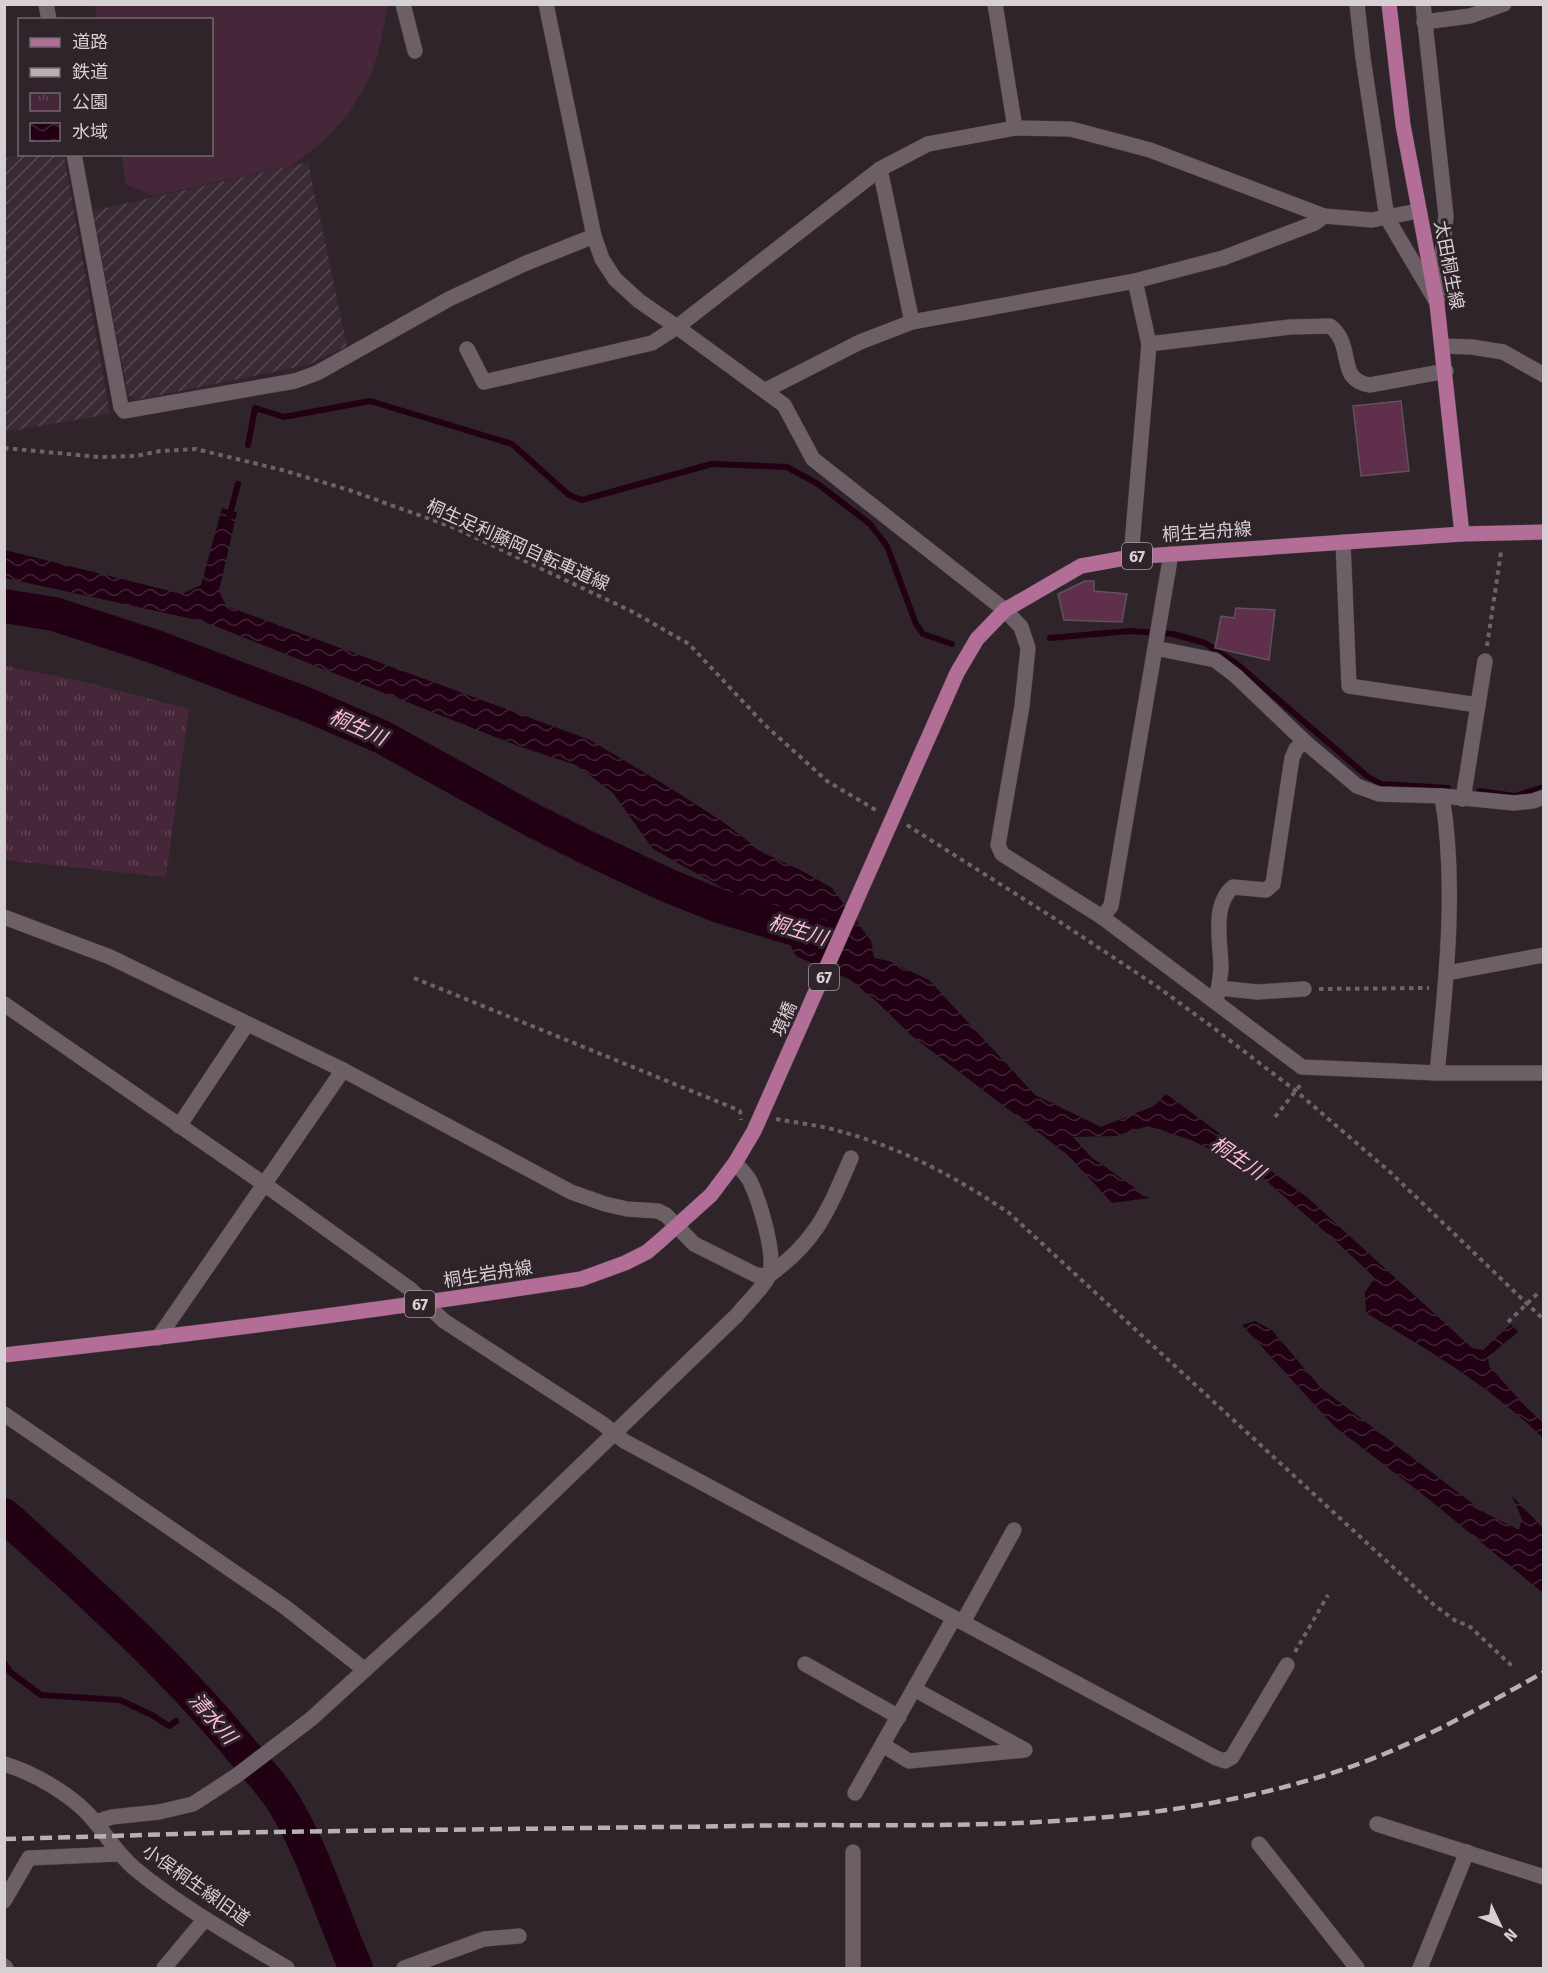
<svg xmlns="http://www.w3.org/2000/svg" width="1548" height="1973" font-family="'Fira Sans','Noto Sans JP',sans-serif">
	<style>
		.industrial { fill: url(#industrial-furrows) }
		.park { fill: url(#park-tufts) }
		.garden { fill: #462639 }
		.water { fill: url(#water-waves) }
		.lines { fill: none; stroke-linecap: round; stroke-linejoin: round }
		.stream { stroke: #210014; stroke-width: 6 }
		.river { stroke: #210014; stroke-width: 34 }
		.building { fill: #5f2f4c; stroke: #5f5359; stroke-width: 1.5 }
		.minor-casing { stroke: #483f44; stroke-width: 16 }
		.major-casing { stroke: #483f44; stroke-width: 16 }
		.path { stroke: #6d6469; stroke-width: 4; stroke-dasharray: 4.5 4.5; stroke-linecap: butt }
		.minor { stroke: #6c6066; stroke-width: 15 }
		.major { stroke: #b26e97; stroke-width: 15 }
		.rail { stroke: #b7b0b4; stroke-width: 4.5; stroke-dasharray: 12 6; stroke-linecap: butt }
		.labels { text-anchor: middle; dominant-baseline: central; stroke-width: 6; stroke-linejoin: round; paint-order: stroke }
		.shield { fill: #2e2429; stroke: #a49ca0; stroke-width: 1.5 }
		.shield-label { font-size: 16px; font-weight: bold; fill: #d6cfd3 }
		.street-label { font-size: 18px; fill: #d6cfd3; stroke: #2e2429 }
		.water-label { font-size: 20px; font-style: italic; fill: #fdbbe0; stroke: #2e2429 }
	</style>
	<defs>
		<pattern id="industrial-furrows" width="10" height="10" patternUnits="userSpaceOnUse" patternTransform="scale(1.5)"><rect width="10" height="10" fill="#3a2a33"/><path d="M-1 1l2-2M0 10L10 0M9 11l2-2" fill="none" stroke="#564850"/></pattern>
		<pattern id="park-tufts" width="24" height="20" patternUnits="userSpaceOnUse" patternTransform="scale(1.5)"><rect width="24" height="20" fill="#462639"/><path d="M3 7l-1-3M5 7V3M7 7l1-3M15 17l-1-3M17 17v-4M19 17l1-3" fill="none" stroke="#604455"/></pattern>
		<pattern id="water-waves" width="16" height="10" patternUnits="userSpaceOnUse" patternTransform="scale(1.5)"><rect width="16" height="10" fill="#210014"/><path d="M0 5q4-4 8 0t8 0" fill="none" stroke="#402435"/></pattern>
	</defs>
	<rect width="100%" height="100%" fill="#2e2429"/>
	<g class="industrial">
		<polygon points="20,155 64,155 110,414 5,432 5,158"/>
		<polygon points="308,162 347,346 307,365 135,400 128,395 93,211"/>
	</g>
	<polygon class="park" points="5,666 81,681 189,709 166,877 5,860"/>
	<polygon class="garden" points="94,5 94,4 388,5 381,42 373,70 364,88 348,115 321,143 293,165 154,196 126,185 121,155 212,154 212,20 97,19"/>
	<g class="water">
		<path d="M222,508l15,4 -18,79 7,15 364,134 82,49 51,33 39,30 42,20 28,16 39,53 3,17 15,3 40,19 106,115 66,32 53,-21 12,-12 142,104 164,150 11,2 28,-26 7,8 -30,25 1,9 35,39 19,18v15c-52,-51 -114,-88 -177,-125l-1,-21 10,-14 -35,-33 -85,-74 -64,-31 -43,-14 -32,10 -43,1 18,20 58,41 -37,5 -44,-48 -156,-119 -35,-34 -26,-22 -55,-24 -5,-9 4,-14 -30,-21 -112,-63 -40,-56 -37,-28 -55,-18 -319,-126 -197,-43v-28l177,44 19,-9z"/>
		<polygon points="1255,1321 1272,1330 1321,1388 1485,1513 1519,1530 1522,1519 1512,1496 1543,1528 1543,1593 1426,1497 1334,1426 1242,1325"/>
	</g>
	<g class="lines">
		<g class="stream">
			<polyline points="248,445 255,408 284,417 370,401 512,444 569,495 582,500 712,464 787,467 818,484 870,524 887,546 916,624 923,634 952,644"/>
			<polyline points="229,518 238,484"/>
			<polyline points="1050,638 1130,631 1173,634 1205,643 1237,664 1367,776 1381,784 1448,788"/>
			<polyline points="1479,791 1515,796 1544,787"/>
			<polyline points="4,1663 10,1672 41,1695 120,1700 152,1715 169,1726 176,1721"/>
		</g>
		<g class="river">
			<polyline points="4,606 54,614 156,647 308,705 382,737 530,819 592,850 669,886 719,906 825,938"/>
			<path d="M4,1515c81,73 164,147 233,230 15,19 34,37 46,57 32,52 48,111 73,166"/>
		</g>
	</g>
	<g class="building">
		<polygon points="1401,401 1409,471 1361,476 1353,406"/>
		<polygon points="1085,581 1094,581 1094,591 1127,594 1122,622 1064,620 1058,594"/>
		<polygon points="1236,608 1275,610 1269,660 1215,648 1221,616 1234,618"/>
	</g>
	<g class="lines">
		<g class="minor-casing">
			<g id="minor">
				<polyline points="46,4 49,20"/>
				<polyline points="403,4 415,51"/>
				<polyline points="546,4 594,236 602,259 615,279 639,301 677,327 784,405 813,459 1005,610 1021,627 1028,648 1022,706 998,845 1002,854 1102,917 1302,1067 1437,1073 1544,1073"/>
				<polyline points="995,4 1015,128"/>
				<polyline points="1357,4 1363,58 1387,218 1436,301"/>
				<polyline points="1423,4 1446,216 1438,298"/>
				<polyline points="1424,22 1470,16 1504,4"/>
				<polyline points="74,154 121,407 124,411 295,381 317,373 449,299 524,264 594,236"/>
				<polyline points="880,169 912,322"/>
				<path d="M1149,344l141,-17 40,-1c26,20 5,54 40,59l76,-14"/>
				<polyline points="1443,346 1472,347 1503,352 1544,375"/>
				<polyline points="467,349 484,382 652,343 677,327 880,169 928,144 1015,128 1071,129 1150,150 1324,216 1372,220 1418,211"/>
				<polyline points="766,390 860,342 912,322 1135,281 1223,258 1315,223 1324,216"/>
				<polyline points="1343,542 1349,686 1478,705"/>
				<polyline points="1131,557 1149,344 1135,281"/>
				<polyline points="1155,648 1215,660 1236,676 1304,741 1357,786 1379,794 1442,796 1514,803 1533,801 1544,797"/>
				<polyline points="1463,799 1485,661"/>
				<path d="M4,917l106,40 233,113 228,122 34,12 22,5 31,2 8,4 28,29 62,31 12,1c49,-35 60,-65 83,-118"/>
				<polyline points="1102,917 1111,906 1171,554"/>
				<polyline points="1447,973 1544,955"/>
				<polyline points="1219,988 1257,992 1304,989"/>
				<path d="M1216,1002c2,-11 4,-22 5,-33 0,-25 -10,-64 12,-82l33,3 7,-6 19,-126 4,-9 8,-8"/>
				<polyline points="4,1004 264,1184 410,1289 444,1321 603,1424 624,1441 1216,1758 1225,1761 1232,1757 1287,1665"/>
				<path d="M1437,1073c9,-90 20,-188 5,-277"/>
				<polyline points="179,1126 247,1024"/>
				<polyline points="158,1338 343,1070"/>
				<polyline points="4,1414 285,1607 365,1670"/>
				<polyline points="963,1622 1014,1530"/>
				<polyline points="805,1664 899,1717"/>
				<polyline points="883,1745 909,1761 1025,1750 914,1689"/>
				<path d="M4,1764c31,9 72,33 92,59 13,16 22,31 38,45 47,39 101,69 153,100"/>
				<polyline points="855,1793 954,1618"/>
				<path d="M96,1822l16,-5 47,-5 34,-8 43,-28 75,-57 124,-113 302,-291c10,-13 25,-25 32,-40 8,-19 -10,-75 -19,-94 -4,-7 -9,-12 -15,-18"/>
				<polyline points="1377,1824 1544,1877"/>
				<polyline points="1259,1844 1357,1968"/>
				<polyline points="853,1852 853,1968"/>
				<polyline points="4,1901 29,1858 118,1854"/>
				<polyline points="4,1966 6,1968"/>
				<polyline points="164,1968 205,1919"/>
				<polyline points="404,1968 484,1939 519,1936"/>
				<polyline points="1420,1968 1467,1852"/>
			</g>
		</g>
		<g class="major-casing">
			<g id="major">
				<polyline points="1389,4 1403,125 1437,304 1462,534"/>
				<path d="M4,1355c193,-21 385,-46 577,-76l44,-16 22,-11 14,-12 50,-45 24,-32 19,-32 203,-458 20,-34 28,-29 76,-44 50,-9 331,-23 82,-2"/>
			</g>
		</g>
		<g class="path">
			<polyline points="4,448 99,457 136,456 160,451 196,449 282,470 349,490 455,528 631,611 689,644 765,725 827,781 879,812"/>
			<polyline points="1487,646 1501,552"/>
			<polyline points="907,825 1060,922 1155,985 1211,1026 1296,1091 1390,1172 1544,1320"/>
			<polyline points="414,978 736,1109 740,1111 741,1120"/>
			<polyline points="1319,989 1429,988"/>
			<polyline points="1275,1117 1302,1083"/>
			<path d="M776,1119c21,4 43,6 63,12 61,16 119,47 170,82l424,391 24,18 11,3 44,41"/>
			<polyline points="1508,1322 1539,1292"/>
			<polyline points="1295,1652 1328,1595"/>
		</g>
		<use href="#minor" class="minor"/>
		<use href="#major" class="major"/>
		<path class="rail" d="M4,1839c90,-2 179,-6 268,-7 129,-2 258,-3 386,-5 53,0 105,-2 158,-2 180,1 364,2 537,-59 67,-24 129,-59 191,-94"/>
	</g>
	<g class="labels">
		<g class="shield">
			<rect x="1122" y="543" width="30" height="26" rx="4.5"/>
			<rect x="809" y="964" width="30" height="26" rx="4.5"/>
			<rect x="405" y="1291" width="30" height="26" rx="4.5"/>
		</g>
		<g class="shield-label">
			<text x="1137" y="556">67</text>
			<text x="824" y="977">67</text>
			<text x="420" y="1304">67</text>
		</g>
		<g class="street-label">
			<text transform="translate(1449 265) rotate(79)">太田桐生線</text>
			<text transform="translate(1207 532) rotate(-4)">桐生岩舟線</text>
			<text transform="translate(518 545) rotate(24)">桐生足利藤岡自転車道線</text>
			<text transform="translate(784 1019) rotate(-66)">境橋</text>
			<text transform="translate(488 1274) rotate(-9)">桐生岩舟線</text>
			<text transform="translate(196 1885) rotate(35)">小俣桐生線旧道</text>
		</g>
		<g class="water-label">
			<text transform="translate(358 727) rotate(24)">桐生川</text>
			<text transform="translate(798 930) rotate(17)">桐生川</text>
			<text transform="translate(1238 1158) rotate(34)">桐生川</text>
			<text transform="translate(213 1718) rotate(49)">清水川</text>
		</g>
	</g>
	<rect width="1548" height="1973" fill="none" stroke="#d6cfd3" stroke-width="12"/>
	<rect x="18" y="18" width="195" height="138" fill="#2e2429" stroke="#71686d" stroke-width="1.5"/>
	<rect x="30" y="38" width="30" height="9" fill="#b26e97" stroke="#71686d" stroke-width="1.5"/>
	<text x="72" y="48" font-size="18" fill="#d6cfd3">道路</text>
	<rect x="30" y="68" width="30" height="9" fill="#b7b0b4" stroke="#71686d" stroke-width="1.5"/>
	<text x="72" y="78" font-size="18" fill="#d6cfd3">鉄道</text>
	<rect x="30" y="93" width="30" height="18" fill="url(#park-tufts)" stroke="#71686d" stroke-width="1.5"/>
	<text x="72" y="108" font-size="18" fill="#d6cfd3">公園</text>
	<rect x="30" y="123" width="30" height="18" fill="url(#water-waves)" stroke="#71686d" stroke-width="1.5"/>
	<text x="72" y="138" font-size="18" fill="#d6cfd3">水域</text>
	<g transform="translate(1500 1925) rotate(134)" stroke="#2e2429" stroke-width="4.5" paint-order="stroke">
	<path d="M0-4.5L10 22L0 15L-10 22Z" fill="#d6cfd3"/>
	<text y="-9" font-size="16" font-weight="bold" text-anchor="middle" fill="#d6cfd3">N</text>
	</g>
</svg>
